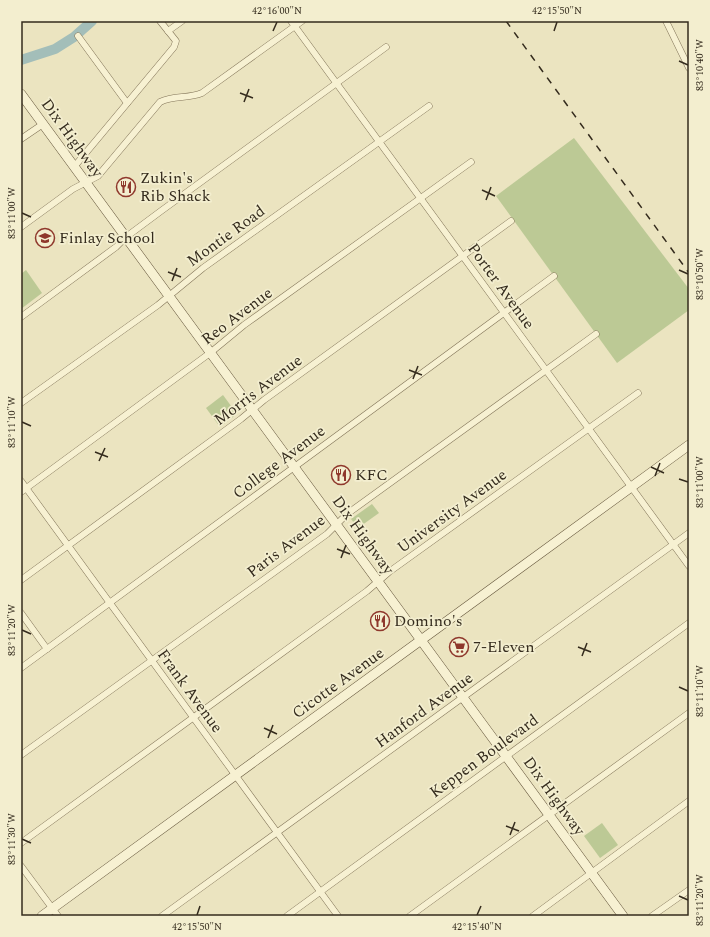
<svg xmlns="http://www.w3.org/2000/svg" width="710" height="937" font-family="Spectral,serif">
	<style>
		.green { fill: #bcc995 }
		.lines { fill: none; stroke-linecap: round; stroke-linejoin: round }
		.river { stroke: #a3beb9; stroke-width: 10 }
		.street-casing { stroke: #837559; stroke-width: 7 }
		.secondary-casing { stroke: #65563c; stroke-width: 10 }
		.street { stroke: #f7f1d2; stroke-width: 6 }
		.secondary { stroke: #f7f1d2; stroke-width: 9 }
		.rail { stroke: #342b1d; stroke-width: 1.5; stroke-dasharray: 7 7; stroke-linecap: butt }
		.ticks { fill: none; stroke: #342b1d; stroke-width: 1.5 }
		.labels { text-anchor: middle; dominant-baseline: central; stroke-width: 3.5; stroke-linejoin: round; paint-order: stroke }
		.street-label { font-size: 16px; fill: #342b1d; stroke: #f3eecf }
		.poi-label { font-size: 16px; fill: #342b1d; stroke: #f3eecf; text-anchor: start }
		.neatline { fill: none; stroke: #342b1d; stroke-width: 1.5 }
		.ticks-label { font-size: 10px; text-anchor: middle; fill: #342b1d }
	</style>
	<rect width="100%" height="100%" fill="#ebe4c0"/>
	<g class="green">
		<polygon points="574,138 689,289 689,310 617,363 496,196"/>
		<polygon points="26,270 42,293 21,309 21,274"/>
		<polygon points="223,395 237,414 220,427 206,408"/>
		<polygon points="372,504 379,513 358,528 351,519"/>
		<polygon points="602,823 618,845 600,858 584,836"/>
	</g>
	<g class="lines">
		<polyline class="river" points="21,60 55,49 74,37 92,21"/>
		<g class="street-casing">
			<g id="street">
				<polyline points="291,21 689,566"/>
				<polyline points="666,21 689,68"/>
				<polyline points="168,31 182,21"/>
				<polyline points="78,36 127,103"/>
				<polyline points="21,139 43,124"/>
				<polyline points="74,167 174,47 176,41 160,21"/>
				<path d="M21,227l52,-38 25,-13 62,-74c14,-7 28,-3 42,-9l100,-72"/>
				<polyline points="21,317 116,247 126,237 161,211 386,47"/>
				<polyline points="21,403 158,305 203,268 429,106"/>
				<polyline points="21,481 338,916"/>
				<polyline points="21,492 210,353 244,325 471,162"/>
				<polyline points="21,580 241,419 264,400 511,221"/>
				<polyline points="21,613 47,649"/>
				<polyline points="21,668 554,276"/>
				<polyline points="21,755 327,534 347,514 596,334"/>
				<polyline points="21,843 367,591 389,572 638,393"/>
				<polyline points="21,866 58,916"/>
				<polyline points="162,916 689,533"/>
				<polyline points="287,916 689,623"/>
				<polyline points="410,916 689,713"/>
				<polyline points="533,916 689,801"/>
				<polyline points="652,916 689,890"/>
			</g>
		</g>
		<g class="secondary-casing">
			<g id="secondary">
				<polyline points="21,94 623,916"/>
				<polyline points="42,916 689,445"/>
			</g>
		</g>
		<use href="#street" class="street"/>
		<use href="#secondary" class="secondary"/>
		<polyline class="rail" points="506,21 689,273"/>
	</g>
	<path class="ticks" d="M273,31l4,-9M554,31l3,-9M679,61l9,4M240,93l13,5M244,102l5,-13M482,190l13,6M486,200l5,-13M22,213l9,4M679,270l9,4M168,272l13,5M172,281l5,-13M409,370l13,5M413,379l5,-13M22,422l9,4M95,452l13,5M99,461l6,-13M651,467l13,6M655,476l5,-13M679,479l9,3M337,549l13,5M341,558l5,-13M22,630l9,4M578,647l13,5M582,656l5,-13M679,687l9,4M264,728l13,6M268,738l5,-13M506,826l13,5M510,835l5,-13M22,839l9,4M679,896l9,4M197,915l3,-9M477,915l4,-9"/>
	<defs>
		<g id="restaurant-ring" transform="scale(1)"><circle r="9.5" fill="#f3eecf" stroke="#8f382c" stroke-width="1.5"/><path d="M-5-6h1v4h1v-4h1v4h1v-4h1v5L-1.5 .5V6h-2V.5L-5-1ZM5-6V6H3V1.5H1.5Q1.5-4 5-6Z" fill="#8f382c"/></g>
		<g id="school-ring" transform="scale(1)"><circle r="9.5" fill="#f3eecf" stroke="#8f382c" stroke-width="1.5"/><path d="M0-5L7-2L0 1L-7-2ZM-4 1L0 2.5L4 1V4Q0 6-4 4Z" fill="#8f382c"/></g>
		<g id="supermarket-ring" transform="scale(1)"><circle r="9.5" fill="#f3eecf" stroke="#8f382c" stroke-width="1.5"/><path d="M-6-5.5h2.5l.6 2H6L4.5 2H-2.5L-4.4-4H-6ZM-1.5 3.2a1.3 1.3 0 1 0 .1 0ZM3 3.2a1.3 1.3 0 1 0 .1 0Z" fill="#8f382c"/></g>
	</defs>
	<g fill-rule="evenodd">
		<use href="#restaurant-ring" x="126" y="187"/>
		<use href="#school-ring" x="45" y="238"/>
		<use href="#restaurant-ring" x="341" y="475"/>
		<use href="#restaurant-ring" x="380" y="621"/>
		<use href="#supermarket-ring" x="459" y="647"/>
	</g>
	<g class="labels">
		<g class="street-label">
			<text transform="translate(72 138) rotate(54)">Dix Highway</text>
			<text transform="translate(226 236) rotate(-36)">Montie Road</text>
			<text transform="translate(501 286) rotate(54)">Porter Avenue</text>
			<text transform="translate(237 316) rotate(-37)">Reo Avenue</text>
			<text transform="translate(258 390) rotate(-37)">Morris Avenue</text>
			<text transform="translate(279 462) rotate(-37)">College Avenue</text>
			<text transform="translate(452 511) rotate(-36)">University Avenue</text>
			<text transform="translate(363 535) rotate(54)">Dix Highway</text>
			<text transform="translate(286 546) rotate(-37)">Paris Avenue</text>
			<text transform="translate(338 683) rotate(-36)">Cicotte Avenue</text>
			<text transform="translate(190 691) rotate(54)">Frank Avenue</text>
			<text transform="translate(424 710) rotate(-36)">Hanford Avenue</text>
			<text transform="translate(484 756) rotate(-36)">Keppen Boulevard</text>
			<text transform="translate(554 796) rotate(54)">Dix Highway</text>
		</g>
		<g class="poi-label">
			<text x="140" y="178">Zukin's<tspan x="140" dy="18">Rib Shack</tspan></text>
			<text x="59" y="238">Finlay School</text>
			<text x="355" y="475">KFC</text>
			<text x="394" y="621">Domino's</text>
			<text x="473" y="647">7-Eleven</text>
		</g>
	</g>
	<rect width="710" height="937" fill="none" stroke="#f3eecf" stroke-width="44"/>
	<rect x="22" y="22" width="666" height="893" class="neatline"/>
	<g class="ticks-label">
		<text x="277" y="14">42°16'00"N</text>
		<text x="557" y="14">42°15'50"N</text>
		<text transform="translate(699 65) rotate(-90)" y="4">83°10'40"W</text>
		<text transform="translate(11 213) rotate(-90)" y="4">83°11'00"W</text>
		<text transform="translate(699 274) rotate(-90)" y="4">83°10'50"W</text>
		<text transform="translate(11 422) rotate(-90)" y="4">83°11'10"W</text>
		<text transform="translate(699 482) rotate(-90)" y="4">83°11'00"W</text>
		<text transform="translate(11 630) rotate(-90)" y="4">83°11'20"W</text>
		<text transform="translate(699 691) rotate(-90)" y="4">83°11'10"W</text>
		<text transform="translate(11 839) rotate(-90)" y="4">83°11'30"W</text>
		<text transform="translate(699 900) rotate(-90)" y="4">83°11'20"W</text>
		<text x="197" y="930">42°15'50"N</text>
		<text x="477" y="930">42°15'40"N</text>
	</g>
</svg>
